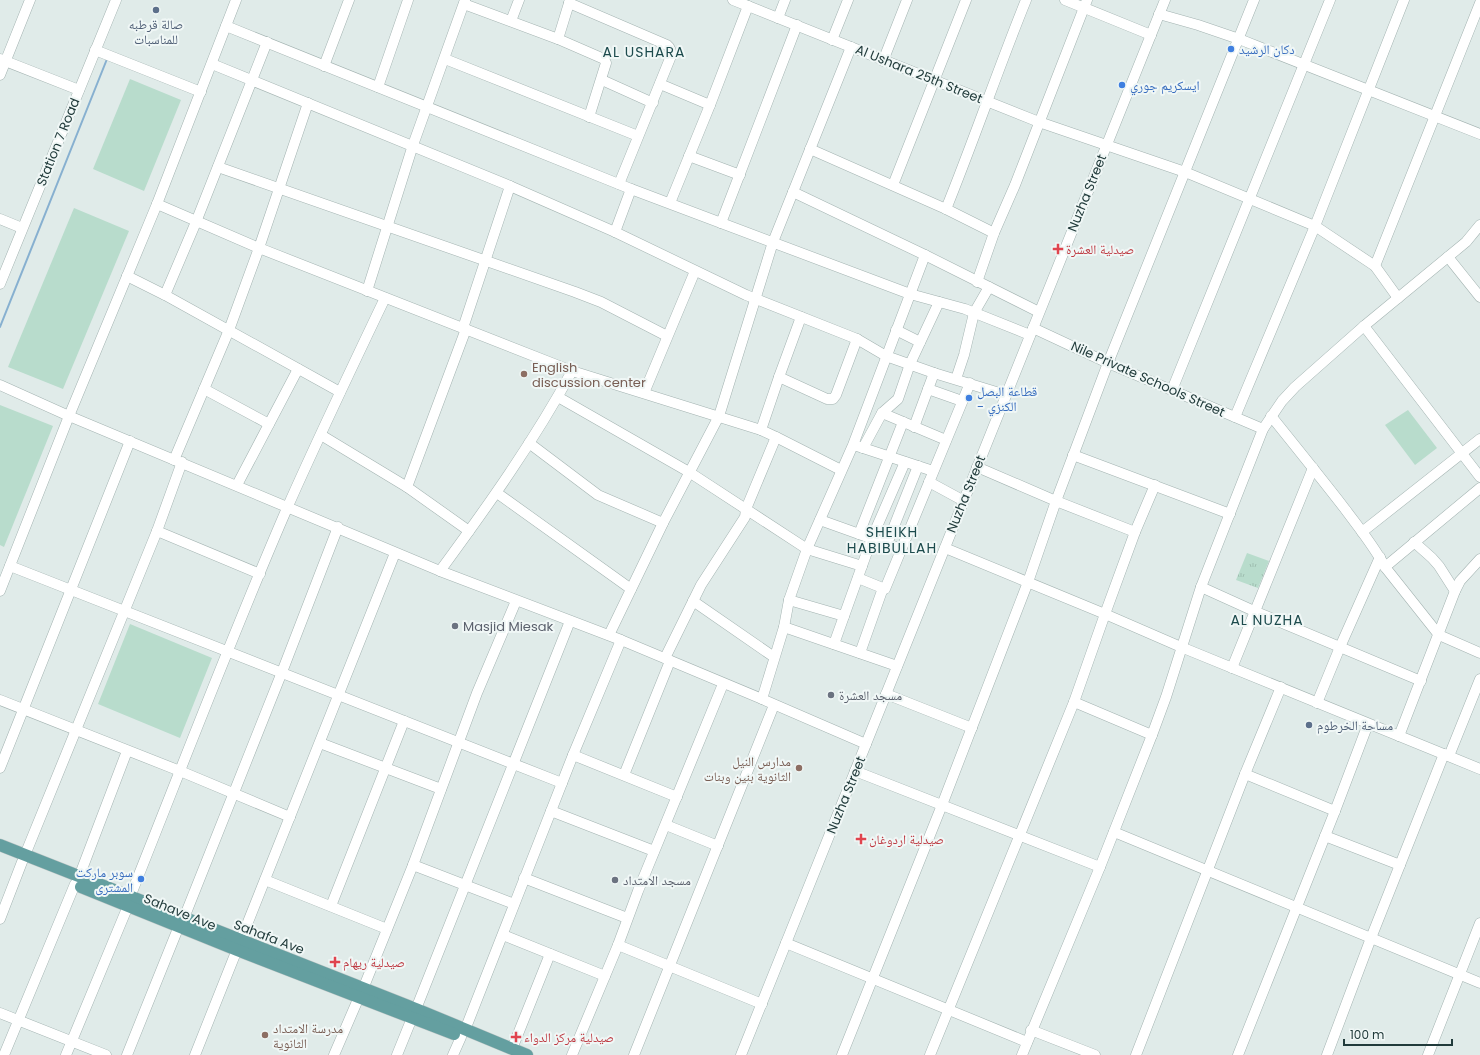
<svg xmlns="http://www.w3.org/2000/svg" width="1480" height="1055" font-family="Poppins,'Noto Naskh Arabic',sans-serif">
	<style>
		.grass { fill: url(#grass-tufts) }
		.pitch { fill: #b8dccc }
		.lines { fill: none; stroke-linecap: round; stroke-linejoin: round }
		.stream { stroke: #87b0d0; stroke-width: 2 }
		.minor-casing { stroke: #a3b3b1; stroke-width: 11 }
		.major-casing { stroke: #c1c8c8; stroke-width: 13 }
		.minor { stroke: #fff; stroke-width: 10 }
		.major { stroke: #649fa0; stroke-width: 12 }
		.service-dot { fill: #5c6f8a; stroke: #f0f7f6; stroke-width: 1.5 }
		.shop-dot { fill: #3f7fe0; stroke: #f0f7f6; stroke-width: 1.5 }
		.health-dot { fill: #e0444e; stroke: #f0f7f6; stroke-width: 1.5 }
		.education-dot { fill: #8d6e63; stroke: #f0f7f6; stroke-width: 1.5 }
		.worship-dot { fill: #6b7280; stroke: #f0f7f6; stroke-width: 1.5 }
		.labels { text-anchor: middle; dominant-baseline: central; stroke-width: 4; stroke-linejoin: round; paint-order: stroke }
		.service-label { font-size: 13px; fill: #4e5e75; stroke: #f0f7f6 }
		.shop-label { font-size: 13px; fill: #366cbe; stroke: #f0f7f6; text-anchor: start }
		.street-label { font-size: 13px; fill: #213b3b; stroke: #f0f7f6 }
		.health-label { font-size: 13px; fill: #be3a42; stroke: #f0f7f6; text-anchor: start }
		.education-label { font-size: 13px; fill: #785e54; stroke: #f0f7f6; text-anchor: start }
		.worship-label { font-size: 13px; fill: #5b616d; stroke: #f0f7f6; text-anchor: start }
		.neighbourhood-label { font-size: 14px; letter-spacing: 1px; fill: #1d4b4d; stroke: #f0f7f6 }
	</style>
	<defs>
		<pattern id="grass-tufts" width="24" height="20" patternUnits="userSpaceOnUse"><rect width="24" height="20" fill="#b8dccc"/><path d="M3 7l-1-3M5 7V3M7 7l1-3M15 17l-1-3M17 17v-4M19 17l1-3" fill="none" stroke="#9ebeb0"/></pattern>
	</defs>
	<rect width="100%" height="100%" fill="#e0ebe9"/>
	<polygon class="grass" points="1247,553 1269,561 1258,588 1236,580"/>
	<g class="pitch">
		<polygon points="130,79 181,100 144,191 93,169"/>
		<polygon points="74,208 129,231 63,389 8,367"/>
		<polygon points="0,405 53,426 4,547 0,545"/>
		<polygon points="1408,410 1437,448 1415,465 1385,425"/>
		<polygon points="130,624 212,658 180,738 98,704"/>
	</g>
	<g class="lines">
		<polyline class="stream" points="0,327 107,59"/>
		<g class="minor-casing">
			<g id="minor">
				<polyline points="733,0 1039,122 1185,172 1315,226 1375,266 1398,298"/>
				<polyline points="1065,0 1151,35"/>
				<path d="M569,3l98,42c4,3 4,6 4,11l-52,128"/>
				<polyline points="464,4 558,39 604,59 606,63 589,117"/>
				<polyline points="1159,14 1198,25 1239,39 1480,134"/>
				<polyline points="778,18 785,0"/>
				<polyline points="511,21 519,0"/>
				<polyline points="226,26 631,189 910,294 965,309 1030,335"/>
				<polyline points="558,39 570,0"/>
				<polyline points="832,40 848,0"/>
				<polyline points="95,50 201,92"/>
				<polyline points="0,59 79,90"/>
				<polyline points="445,59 638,136"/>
				<polyline points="883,61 907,0"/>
				<polyline points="212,64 510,186 615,232 746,295 857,339 886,356 934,373 1006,395"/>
				<polyline points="324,66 349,0"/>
				<polyline points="0,75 30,0"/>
				<polyline points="602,80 653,103"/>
				<polyline points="660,84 710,105"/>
				<polyline points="378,87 408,0"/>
				<polyline points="810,149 946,209 994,233"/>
				<polyline points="689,156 740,175"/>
				<polyline points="218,167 575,292 601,302 667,336"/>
				<polyline points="893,185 966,0"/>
				<polyline points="793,192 925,255 1039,312"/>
				<polyline points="670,203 710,105 748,6"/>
				<polyline points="157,204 259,248 572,371 761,430 776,437 841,470"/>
				<path d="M946,209c28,-69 52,-140 80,-209"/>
				<polyline points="0,219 22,228"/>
				<polyline points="721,223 797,25"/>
				<polyline points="615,232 631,189"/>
				<polyline points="1448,257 1480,297"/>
				<polyline points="1375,266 1480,3"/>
				<polyline points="127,276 165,295 340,392"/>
				<polyline points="977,282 994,233 1015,185 1087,0"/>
				<polyline points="0,284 116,0"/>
				<polyline points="367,291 413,145 465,0"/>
				<polyline points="165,295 196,222 267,42"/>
				<polyline points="1364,326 1480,477"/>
				<polyline points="463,328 510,186"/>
				<polyline points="1033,328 1108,363 1263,429"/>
				<polyline points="896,330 920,342"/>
				<polyline points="779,377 827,399 833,399 836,395 857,339"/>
				<polyline points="956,379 964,355 974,313 989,287"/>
				<polyline points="0,385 69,416 440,571 621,640 762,699 866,744"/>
				<polyline points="204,389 269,424"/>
				<polyline points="928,389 962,401"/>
				<polyline points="1172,390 1330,0"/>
				<polyline points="644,393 695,271"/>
				<polyline points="558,397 689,472 807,549 862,566"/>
				<polyline points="882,413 946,440"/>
				<path d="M1271,416c25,31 50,62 74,93 14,19 29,37 40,58l54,68 41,18"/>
				<polyline points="1235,417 1315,226 1404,0"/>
				<polyline points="914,427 934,373"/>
				<polyline points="761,430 779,377 801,317"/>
				<polyline points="321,435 407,487 469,531"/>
				<polyline points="529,443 598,495 663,523"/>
				<polyline points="857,446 933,471"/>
				<polyline points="863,448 882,413 898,399 910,364 939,302"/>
				<polyline points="1073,455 1230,514"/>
				<polyline points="174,460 229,330 259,248 308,103"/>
				<polyline points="977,467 1056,501 1135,532"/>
				<polyline points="929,482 964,501"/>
				<polyline points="237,485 298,369"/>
				<polyline points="407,487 466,329"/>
				<polyline points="497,493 631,589"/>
				<polyline points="820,520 901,549"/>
				<polyline points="157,531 260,574"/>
				<polyline points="1362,532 1480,439"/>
				<polyline points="859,534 903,422"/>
				<polyline points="1414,542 1432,558 1439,566 1455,591"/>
				<polyline points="887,544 918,466"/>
				<polyline points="945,548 1105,614 1181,647 1480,769"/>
				<polyline points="10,566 562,783"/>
				<polyline points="1385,567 1480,488"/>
				<path d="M440,571c47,-64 94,-130 132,-200"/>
				<polyline points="858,578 885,589 970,383"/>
				<polyline points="1201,587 1254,611 1421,681"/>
				<polyline points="0,591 69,416 157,204 236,0"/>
				<polyline points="789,600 844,616"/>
				<polyline points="693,601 774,657"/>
				<polyline points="784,627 897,666"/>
				<polyline points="609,635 663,523 719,416 773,242 851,47"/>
				<polyline points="834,644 872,538 905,462"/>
				<polyline points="860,653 883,588"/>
				<polyline points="665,658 701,585 745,517 746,509 776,437"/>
				<polyline points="1232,668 1313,468"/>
				<polyline points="886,694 972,728"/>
				<polyline points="762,699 784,627 789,600 807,549 853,445 925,255"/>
				<polyline points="0,700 180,771 290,817"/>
				<polyline points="1074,702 1152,735"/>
				<polyline points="1317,703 1340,647 1380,557"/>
				<polyline points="1399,736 1455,591 1460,581 1480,559"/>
				<polyline points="320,743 441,789"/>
				<polyline points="573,755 677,797"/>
				<polyline points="1449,756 1480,679"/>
				<polyline points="0,768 130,441"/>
				<polyline points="855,771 1100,867"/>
				<polyline points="1245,774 1335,811"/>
				<polyline points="624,775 670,661"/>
				<polyline points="551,811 654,851"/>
				<polyline points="666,825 718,846"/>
				<polyline points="1114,832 1480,983"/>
				<polyline points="1325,836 1400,865"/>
				<polyline points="25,855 157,531 182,462"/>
				<polyline points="413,865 514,904"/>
				<polyline points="79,877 127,751"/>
				<polyline points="524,878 627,918"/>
				<polyline points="265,880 387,929"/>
				<path d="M130,897c52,-130 102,-262 158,-391 31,-70 64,-139 97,-208"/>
				<polyline points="331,906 404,721"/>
				<polyline points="184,918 282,672 338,527"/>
				<polyline points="0,919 22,862"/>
				<polyline points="503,935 605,976"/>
				<polyline points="786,943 1027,1042"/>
				<polyline points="618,945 762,1004"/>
				<polyline points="363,989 413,865 477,693 516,601"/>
				<polyline points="416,1009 570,621"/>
				<polyline points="0,1013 106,1055"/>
				<polyline points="465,1030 573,755 621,640"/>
				<polyline points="1031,1030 1095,1055"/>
				<polyline points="512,1049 550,954"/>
				<polyline points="4,1055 75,884"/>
				<polyline points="66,1055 128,906"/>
				<polyline points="127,1055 179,926"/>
				<polyline points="195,1055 395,553"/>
				<polyline points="334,1055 359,997"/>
				<polyline points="397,1055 412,1018"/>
				<polyline points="453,1055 461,1037"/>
				<polyline points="572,1055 618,945 638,891 723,684"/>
				<polyline points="634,1055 774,705"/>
				<polyline points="741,1055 1165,0"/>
				<polyline points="842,1055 942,805 1028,582 1056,501 1108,363 1254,0"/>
				<polyline points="930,1055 1074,702 1105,614 1135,532 1155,485"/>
				<polyline points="1022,1055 1100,867 1152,735 1166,697 1201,587 1263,429 1282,401 1295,387 1364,326 1466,242 1480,225"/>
				<polyline points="1136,1055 1245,774 1281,687"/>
				<polyline points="1238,1055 1335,811 1368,724"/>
				<polyline points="1327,1055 1371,938 1444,754"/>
				<polyline points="1428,1055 1480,923"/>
			</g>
		</g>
		<g class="major-casing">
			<g id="major">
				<polyline points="0,845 416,1009 527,1055"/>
				<polyline points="81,887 237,950 454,1034"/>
			</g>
		</g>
		<use href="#minor" class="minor"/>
		<use href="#major" class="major"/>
	</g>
	<g class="service-dot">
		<circle cx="156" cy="10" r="4"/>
		<circle cx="1309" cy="725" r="4"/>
	</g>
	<g class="shop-dot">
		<circle cx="1231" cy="49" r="4"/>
		<circle cx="1122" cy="85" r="4"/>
		<circle cx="969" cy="398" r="4"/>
		<circle cx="141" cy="879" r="4"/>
	</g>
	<g class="health-dot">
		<path d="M1056 243h4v4h4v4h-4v4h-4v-4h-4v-4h4z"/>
		<path d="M859 833h4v4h4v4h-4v4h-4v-4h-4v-4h4z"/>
		<path d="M333 956h4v4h4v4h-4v4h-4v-4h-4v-4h4z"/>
		<path d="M514 1031h4v4h4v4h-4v4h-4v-4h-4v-4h4z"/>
	</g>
	<g class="education-dot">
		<circle cx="524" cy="374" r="4"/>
		<circle cx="799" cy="768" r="4"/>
		<circle cx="265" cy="1035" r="4"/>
	</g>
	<g class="worship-dot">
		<circle cx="455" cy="626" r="4"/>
		<circle cx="831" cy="695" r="4"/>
		<circle cx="615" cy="880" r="4"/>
	</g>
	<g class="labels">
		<g class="service-label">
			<text x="156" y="24">صالة قرطبه<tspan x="156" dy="15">للمناسبات</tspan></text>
			<text x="1317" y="725" text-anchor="start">مساحة الخرطوم</text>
		</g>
		<g class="shop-label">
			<text x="1239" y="49">دكان الرشيد</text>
			<text x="1130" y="85">ايسكريم جوري</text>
			<text x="977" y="391">قطاعة البصل<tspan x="977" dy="15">- الكنزي</tspan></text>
			<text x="133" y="872" text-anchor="end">سوبر ماركت<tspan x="133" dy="15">المشترى</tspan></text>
		</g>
		<g class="street-label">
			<text transform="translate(919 74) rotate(22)">Al Ushara 25th Street</text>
			<text transform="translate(58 142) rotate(-68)">Station 7 Road</text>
			<text transform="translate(1087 193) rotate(-68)">Nuzha Street</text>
			<text transform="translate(1148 379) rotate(24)">Nile Private Schools Street</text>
			<text transform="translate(966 494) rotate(-68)">Nuzha Street</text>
			<text transform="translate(846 795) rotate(-68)">Nuzha Street</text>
			<text transform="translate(180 912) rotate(22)">Sahave Ave</text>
			<text transform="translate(269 937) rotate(21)">Sahafa Ave</text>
		</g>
		<g class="health-label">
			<text x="1066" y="249">صيدلية العشرة</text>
			<text x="869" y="839">صيدلية اردوغان</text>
			<text x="343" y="962">صيدلية ريهام</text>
			<text x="524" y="1037">صيدلية مركز الدواء</text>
		</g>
		<g class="education-label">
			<text x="532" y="367">English<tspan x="532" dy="15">discussion center</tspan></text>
			<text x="791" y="761" text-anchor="end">مدارس النيل<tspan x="791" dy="15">الثانوية بنين وبنات</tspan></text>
			<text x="273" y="1028">مدرسة الامتداد<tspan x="273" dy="15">الثانوية</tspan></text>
		</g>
		<g class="worship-label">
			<text x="463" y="626">Masjid Miesak</text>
			<text x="839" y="695">مسجد العشرة</text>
			<text x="623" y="880">مسجد الامتداد</text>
		</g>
		<g class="neighbourhood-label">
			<text x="644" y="52">AL USHARA</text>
			<text x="892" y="532">SHEIKH<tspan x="892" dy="16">HABIBULLAH</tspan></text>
			<text x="1267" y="620">AL NUZHA</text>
		</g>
	</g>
	<path d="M1344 1039v6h108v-6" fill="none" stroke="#213b3b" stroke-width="2"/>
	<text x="1350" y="1039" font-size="12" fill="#213b3b" stroke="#f0f7f6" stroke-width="3" paint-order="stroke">100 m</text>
</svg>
